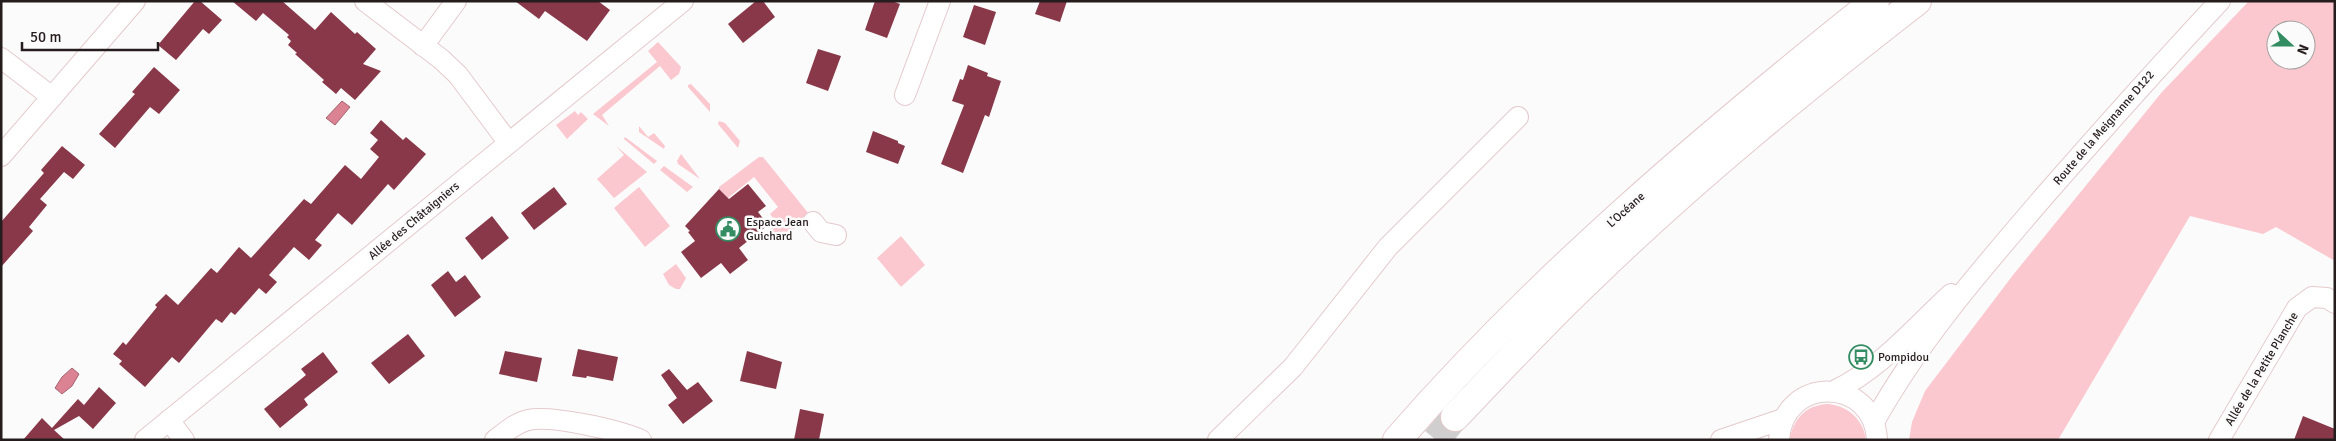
<svg xmlns="http://www.w3.org/2000/svg" width="2336" height="441" font-family="Signika,sans-serif">
	<style>
		.green { fill: #fbc8cf; fill-rule: evenodd }
		.water { fill: #dc8393; stroke: #a56470 }
		.building { fill: #883849 }
		.lines { fill: none; stroke-linecap: round; stroke-linejoin: round }
		.highway-tunnel { stroke: #d0cecf; stroke-width: 28; stroke-dasharray: 28 14; stroke-linecap: butt }
		.minor-casing { stroke: #e4cacd; stroke-width: 22 }
		.highway-casing { stroke: #e4cacd; stroke-width: 30 }
		.minor { stroke: #fff; stroke-width: 20 }
		.highway { stroke: #fff; stroke-width: 28 }
		.labels { text-anchor: middle; dominant-baseline: central; stroke-width: 5; stroke-linejoin: round; paint-order: stroke }
		.street-label { font-size: 12px; fill: #251c1d; stroke: #fbfbfb }
		.poi-label { font-size: 12px; fill: #251c1d; stroke: #fbfbfb; text-anchor: start }
	</style>
	<rect width="100%" height="100%" fill="#fbfbfb"/>
	<g class="green">
		<path d="M2249,1h86v260l-59,-34 -13,7 -73,-18 -132,224h-149l3,-18 13,-31 88,-116 149,-183zM2276,30h30v30h-30z"/>
		<polygon points="658,42 681,67 679,74 671,80 660,66 602,115 609,126 593,114 657,62 648,51"/>
		<polygon points="691,84 710,104 710,112 688,87 688,85"/>
		<polygon points="575,111 578,115 581,112 588,119 567,139 556,125"/>
		<polygon points="719,121 725,123 740,141 738,148 718,124"/>
		<polygon points="639,126 648,137 654,133 665,146 664,149 639,132"/>
		<polygon points="625,137 657,161 654,164 624,139"/>
		<polygon points="616,146 647,172 614,198 597,179 624,155"/>
		<polygon points="681,154 700,179 678,164 677,161"/>
		<polygon points="759,157 763,157 809,214 808,218 779,241 769,227 776,222 770,214 778,207 754,177 728,198 719,189 719,187"/>
		<polygon points="664,166 693,187 687,192 660,170"/>
		<polygon points="639,187 670,226 645,247 614,208"/>
		<polygon points="901,236 925,265 901,287 877,258"/>
		<polygon points="676,264 686,278 680,289 676,289 669,285 663,274"/>
		<path d="M1828,404c20,2 35,15 38,36h-77c5,-21 16,-35 39,-36z"/>
	</g>
	<g class="water">
		<polygon points="342,101 350,107 335,125 326,118"/>
		<polygon points="72,368 79,374 72,386 62,394 55,388 62,377"/>
	</g>
	<g class="building">
		<polygon points="195,1 200,1 222,20 209,34 203,29 176,60 158,45"/>
		<polygon points="232,1 282,1 315,30 331,12 355,34 357,32 376,49 363,64 381,71 355,100 341,88 336,94 322,82 324,80 295,54 297,53 288,45 291,41 287,37 289,35 263,13 256,21"/>
		<polygon points="515,1 598,1 610,10 587,41 545,11 539,19"/>
		<polygon points="756,1 763,1 775,17 743,43 728,24"/>
		<polygon points="875,1 892,1 900,4 887,38 865,30"/>
		<polygon points="1040,1 1067,1 1060,22 1035,14"/>
		<polygon points="974,5 996,12 985,45 963,37"/>
		<polygon points="818,49 841,56 828,91 806,83"/>
		<polygon points="968,65 988,73 987,76 1001,81 989,117 985,115 963,173 941,164 964,105 952,101 960,79 963,80"/>
		<polygon points="154,67 180,90 159,114 150,107 115,148 99,134 135,94 132,92"/>
		<polygon points="381,120 403,140 406,137 426,154 394,190 388,184 352,225 338,213 315,240 322,245 309,260 294,247 269,275 277,282 266,294 259,288 235,315 231,312 222,323 216,319 179,363 172,357 145,387 119,364 122,361 113,354 123,342 126,345 157,307 155,305 166,294 178,305 211,268 217,273 239,247 251,258 304,199 311,204 345,165 361,179 379,157 370,149 378,140 370,133"/>
		<polygon points="873,131 898,141 898,143 905,146 898,164 866,152"/>
		<polygon points="62,146 85,165 73,179 64,172 40,199 47,205 29,227 33,231 1,267 1,222 44,173 41,170"/>
		<polygon points="748,184 766,206 758,212 768,225 739,248 748,260 730,274 721,263 701,278 681,252 695,241 688,232 690,231 685,226 719,189 729,199"/>
		<polygon points="554,187 567,204 534,230 521,213"/>
		<polygon points="492,216 509,238 482,260 465,238"/>
		<polygon points="448,271 456,282 465,275 481,297 455,317 431,285"/>
		<polygon points="408,334 425,356 389,384 371,363"/>
		<polygon points="578,349 618,357 613,381 587,376 586,378 572,376"/>
		<polygon points="505,351 542,358 537,382 499,374"/>
		<polygon points="747,351 782,362 776,389 740,381"/>
		<polygon points="323,352 338,372 304,399 308,405 280,428 264,409 306,375 301,369"/>
		<polygon points="669,369 687,390 698,382 713,401 683,424 668,405 677,398 661,375"/>
		<polygon points="99,387 116,403 93,429 79,416 54,430 65,440 23,440 42,418 52,428 78,399 84,405"/>
		<polygon points="800,409 824,414 819,440 794,440"/>
		<polygon points="2303,416 2335,429 2335,440 2294,440"/>
	</g>
	<g class="lines">
		<polyline class="highway-tunnel" points="1436,440 1455,417"/>
		<g class="minor-casing">
			<g id="minor">
				<polyline points="365,1 441,59 458,75 508,142"/>
				<polyline points="423,46 456,1"/>
				<polyline points="1,58 52,97"/>
				<polyline points="905,95 940,1"/>
				<polyline points="1,156 135,1"/>
				<polyline points="813,222 821,232 836,235"/>
				<path d="M1834,391c46,-22 80,-63 117,-97"/>
				<polyline points="169,420 184,440"/>
				<path d="M1874,422c46,-83 111,-157 173,-229 57,-65 114,-129 173,-192"/>
				<polyline points="145,440 683,1"/>
				<path d="M495,440c11,-8 20,-17 33,-20 24,-5 90,10 113,20"/>
				<polyline points="1218,440 1293,367 1388,247 1518,117"/>
				<polyline points="1721,440 1783,419"/>
				<path d="M1779,440c4,-65 95,-64 98,0"/>
				<polyline points="2219,440 2297,308 2312,297 2327,298 2335,303"/>
			</g>
		</g>
		<g class="highway-casing">
			<g id="highway">
				<path d="M1455,417c45,-47 89,-95 137,-140 102,-99 213,-189 325,-276"/>
				<path d="M1397,440c143,-164 309,-304 478,-439"/>
			</g>
		</g>
		<use href="#minor" class="minor"/>
		<use href="#highway" class="highway"/>
	</g>
	<defs>
		<g id="civic-ring" transform="scale(1.25)"><circle r="9.5" fill="#fbfbfb" stroke="#348d62" stroke-width="1.5"/><path d="M-.6-6.5H3V-4.5H.6V-3L4-1V1h2V6H-6V1h2V-1L-.6-3ZM-1.2 2.5V6h2.4V2.5Z" fill="#348d62"/></g>
		<g id="bus-ring" transform="scale(1.25)"><circle r="9.5" fill="#fbfbfb" stroke="#348d62" stroke-width="1.5"/><path d="M-5-6H5V4H4V6H2V4H-2V6H-4V4H-5ZM-3.5-4V0h7V-4ZM-3.5 1.2v1.5H-2V1.2ZM2 1.2v1.5H3.5V1.2Z" fill="#348d62"/></g>
	</defs>
	<g fill-rule="evenodd">
		<use href="#civic-ring" x="728" y="229"/>
		<use href="#bus-ring" x="1861" y="357"/>
	</g>
	<g class="labels">
		<g class="street-label">
			<text transform="translate(2104 128) rotate(-49)">Route de la Meignanne D122</text>
			<text transform="translate(1626 210) rotate(-42)">L’Océane</text>
			<text transform="translate(414 221) rotate(-40)">Allée des Châtaigniers</text>
			<text transform="translate(2262 369) rotate(-59)">Allée de la Petite Planche</text>
		</g>
		<g class="poi-label">
			<text x="746" y="222">Espace Jean<tspan x="746" dy="14">Guichard</tspan></text>
			<text x="1878" y="357">Pompidou</text>
		</g>
	</g>
	<rect width="2336" height="441" fill="none" stroke="#251c1d" stroke-width="5"/>
	<g transform="translate(2291 45) rotate(111)"><circle r="24" fill="#fbfbfb" stroke="#a5a2a2"/>
	<path d="M0-4L9 19L0 12L-9 19Z" fill="#348d62"/>
	<text y="-8" font-size="14" font-weight="bold" text-anchor="middle" fill="#251c1d">N</text>
	</g>
	<path d="M22 42v8h136v-8" fill="none" stroke="#251c1d" stroke-width="2.5"/>
	<text x="30" y="42" font-size="15" fill="#251c1d" stroke="#fbfbfb" stroke-width="4" paint-order="stroke">50 m</text>
</svg>
